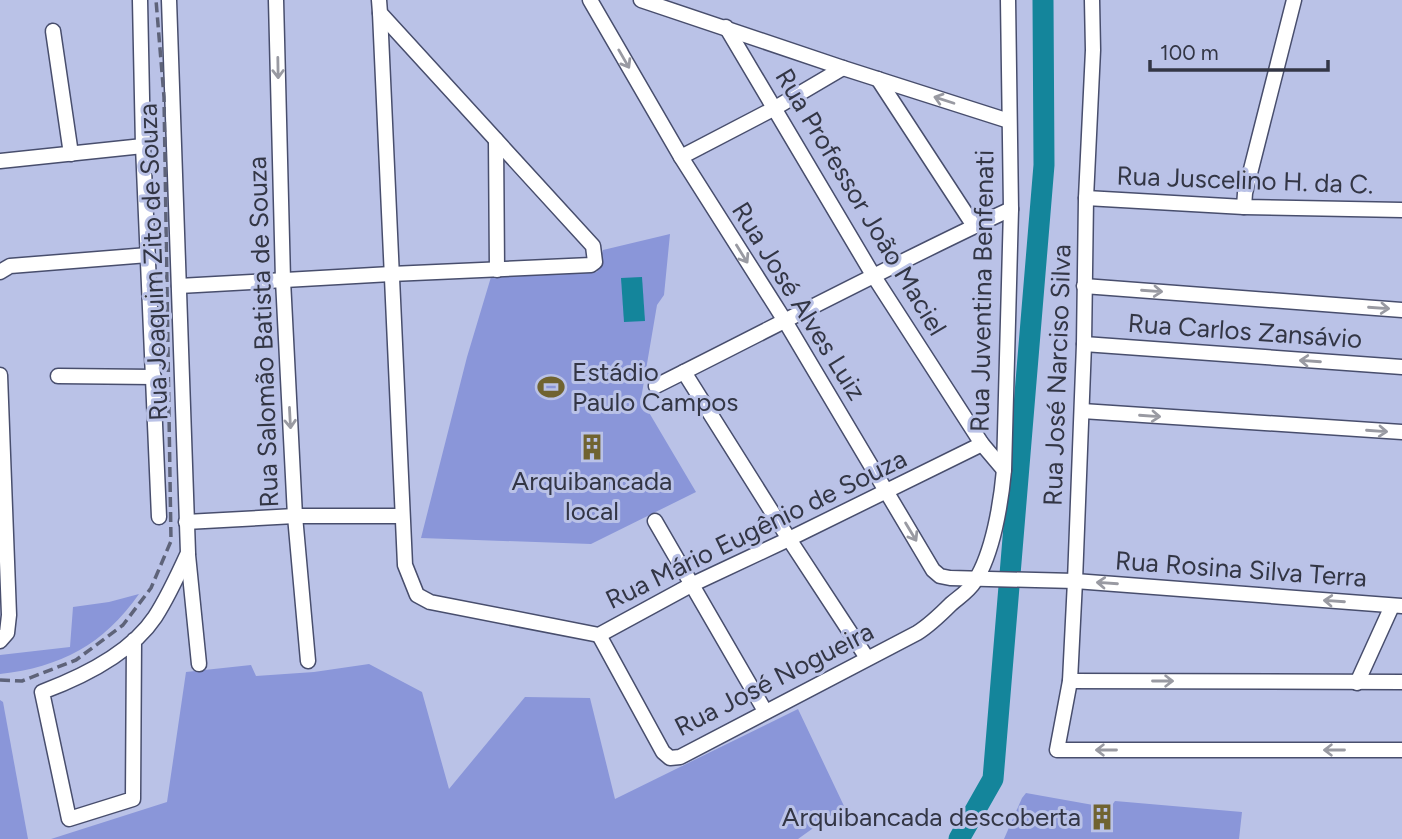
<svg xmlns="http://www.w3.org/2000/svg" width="1402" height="839" font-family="Figtree,sans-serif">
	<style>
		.green { fill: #8a96d9 }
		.water { fill: #14859b }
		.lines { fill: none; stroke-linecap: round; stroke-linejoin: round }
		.river { stroke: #14859b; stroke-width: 21 }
		.street-casing { stroke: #484e6d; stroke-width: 17 }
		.street { stroke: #fff; stroke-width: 14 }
		.rail { stroke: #5e6379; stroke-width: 3.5; stroke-dasharray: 10 5; stroke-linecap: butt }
		.oneway { stroke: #999aa2 }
		.labels { text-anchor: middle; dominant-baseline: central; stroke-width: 6; stroke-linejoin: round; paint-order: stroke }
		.street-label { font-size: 26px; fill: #333645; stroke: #bac2e7 }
		.poi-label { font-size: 26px; fill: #333645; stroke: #bac2e7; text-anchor: start }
	</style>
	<rect width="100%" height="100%" fill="#bac2e7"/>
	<g class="green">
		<polygon points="670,234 664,295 657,305 641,399 696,492 591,544 421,538 467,357 491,277 597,272 603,250"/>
		<path d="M139,594c-36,51 -78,73 -139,80v-19l70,-8 3,-40 36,-5z"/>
		<polygon points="369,664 422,692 449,789 525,697 590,698 615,799 798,709 844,806 798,839 51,839 167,802 186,672 251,665 256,676 314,672"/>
		<polygon points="0,700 3,702 28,839 0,839"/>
		<polygon points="1026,793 1110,808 1115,801 1242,812 1239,839 1004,839 1022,798"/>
	</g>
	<polygon class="water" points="642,277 645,321 624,322 621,278"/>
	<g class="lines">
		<polyline class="river" points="959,839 993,779 1044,165 1043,0"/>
		<g class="street-casing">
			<g id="street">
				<polyline points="140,0 143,146 159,517"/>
				<polyline points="276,0 283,280 295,516 308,661"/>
				<polyline points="590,0 681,157 785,321 933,570 940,576 950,578 1075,581 1402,606"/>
				<polyline points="641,0 843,68 1009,121"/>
				<polyline points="1092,0 1093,50 1086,198 1084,344 1075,581 1070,681 1057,750 1402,750"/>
				<polyline points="380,13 405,565 417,595 430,602 599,635 691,585 789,539 982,444"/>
				<polyline points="726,27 873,275 982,444 1004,470"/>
				<polyline points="53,31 71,154"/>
				<polyline points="878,79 974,226"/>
				<polyline points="496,140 497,270"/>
				<polyline points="681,157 775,108 843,68"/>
				<polyline points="0,161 143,146"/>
				<polyline points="1086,198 1244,207 1402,210"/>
				<polyline points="1244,207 1245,193 1294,0"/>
				<polyline points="0,272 10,266 148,255"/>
				<polyline points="179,286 391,274 591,265 595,262 593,246 380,13 379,0"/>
				<polyline points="1084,286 1402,310"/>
				<polyline points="1084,344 1402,367"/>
				<polyline points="684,372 789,539 867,658"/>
				<polyline points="0,375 9,615 7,633 0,641"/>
				<polyline points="58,376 154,377"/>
				<path d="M656,386c118,-59 235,-121 355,-177"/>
				<polyline points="1082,411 1402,432"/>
				<polyline points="655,521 765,711"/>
				<polyline points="186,522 295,516 402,516"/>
				<polyline points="188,555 199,664"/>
				<path d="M599,635l64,117 7,6 10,-1 237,-124c13,-8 23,-18 34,-29 8,-7 18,-13 24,-23 18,-28 26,-78 29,-111l7,-261 -3,-209"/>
				<path d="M134,640l-1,159 -64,20 -27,-127c40,-15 89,-39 113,-75 13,-20 23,-42 33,-64l-19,-553"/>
				<polyline points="1070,681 1402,682"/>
				<polyline points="1357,683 1392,606"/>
			</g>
		</g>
		<use href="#street" class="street"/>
		<polyline class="rail" points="0,680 22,681 76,660 123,625 151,588 171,541 164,97 156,0"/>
	</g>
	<defs><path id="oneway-shaft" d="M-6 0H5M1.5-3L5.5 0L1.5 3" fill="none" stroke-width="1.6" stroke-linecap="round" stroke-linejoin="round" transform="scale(1.75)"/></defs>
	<g class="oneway">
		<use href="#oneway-shaft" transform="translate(624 59) rotate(60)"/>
		<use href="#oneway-shaft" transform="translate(278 68) rotate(89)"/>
		<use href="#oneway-shaft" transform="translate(944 100) rotate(-162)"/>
		<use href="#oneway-shaft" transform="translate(742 254) rotate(58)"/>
		<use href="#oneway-shaft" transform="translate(1152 291) rotate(4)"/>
		<use href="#oneway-shaft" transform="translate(1379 308) rotate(4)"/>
		<use href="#oneway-shaft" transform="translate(1310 361) rotate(-176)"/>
		<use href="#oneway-shaft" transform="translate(1150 416) rotate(4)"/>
		<use href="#oneway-shaft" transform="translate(290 418) rotate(87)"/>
		<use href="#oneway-shaft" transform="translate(1377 431) rotate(4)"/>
		<use href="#oneway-shaft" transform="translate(911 532) rotate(59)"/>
		<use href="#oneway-shaft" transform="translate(1107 583) rotate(-176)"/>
		<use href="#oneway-shaft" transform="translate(1334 601) rotate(-176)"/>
		<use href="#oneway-shaft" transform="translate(1163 681)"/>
		<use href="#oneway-shaft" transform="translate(1106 750) rotate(180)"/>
		<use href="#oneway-shaft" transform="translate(1334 750) rotate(180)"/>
	</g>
	<defs>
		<g id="stadium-bare" transform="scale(2.1)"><path d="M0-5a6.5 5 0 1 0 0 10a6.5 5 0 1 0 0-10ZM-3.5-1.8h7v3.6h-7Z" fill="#706330" stroke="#bac2e7" stroke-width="2.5" paint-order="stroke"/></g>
		<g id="building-bare" transform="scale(2.1)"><path d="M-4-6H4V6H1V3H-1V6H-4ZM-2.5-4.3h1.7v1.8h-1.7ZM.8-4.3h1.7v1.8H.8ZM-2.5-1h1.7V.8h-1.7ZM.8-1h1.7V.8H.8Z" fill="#706330" stroke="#bac2e7" stroke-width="2.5" paint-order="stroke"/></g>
	</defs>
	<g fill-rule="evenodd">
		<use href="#stadium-bare" x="551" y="387"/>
		<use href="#building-bare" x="592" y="447"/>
		<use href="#building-bare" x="1102" y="817"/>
	</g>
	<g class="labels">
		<g class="street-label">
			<text transform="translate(1245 180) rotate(2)">Rua Juscelino H. da C.</text>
			<text transform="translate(861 202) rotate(59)">Rua Professor João Maciel</text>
			<text transform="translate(153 262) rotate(-92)">Rua Joaquim Zito de Souza</text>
			<text transform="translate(982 291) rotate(-89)">Rua Juventina Benfenati</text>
			<text transform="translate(799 301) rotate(58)">Rua José Alves Luiz</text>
			<text transform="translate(1245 331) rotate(4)">Rua Carlos Zansávio</text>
			<text transform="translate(263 332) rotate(-92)">Rua Salomão Batista de Souza</text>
			<text transform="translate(1057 375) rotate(-88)">Rua José Narciso Silva</text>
			<text transform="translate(756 529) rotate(-26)">Rua Mário Eugênio de Souza</text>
			<text transform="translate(1241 569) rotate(4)">Rua Rosina Silva Terra</text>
			<text transform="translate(774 679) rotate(-27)">Rua José Nogueira</text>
		</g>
		<g class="poi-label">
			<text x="572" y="372">Estádio<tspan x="572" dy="30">Paulo Campos</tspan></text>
			<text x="592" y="481" text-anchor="middle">Arquibancada<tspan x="592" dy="30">local</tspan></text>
			<text x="1081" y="817" text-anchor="end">Arquibancada descoberta</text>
		</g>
	</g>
	<path d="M1150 60v10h178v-10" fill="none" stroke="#333645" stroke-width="3.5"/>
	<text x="1160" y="60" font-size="21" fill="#333645" stroke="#bac2e7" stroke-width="5" paint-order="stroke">100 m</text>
</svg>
